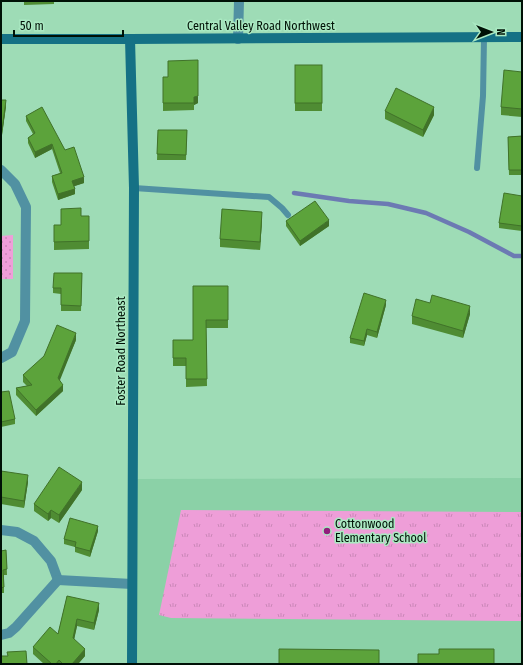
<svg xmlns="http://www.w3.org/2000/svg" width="523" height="665" font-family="'Fira Sans Condensed',sans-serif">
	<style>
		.built { fill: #8bd1a7 }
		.grass { fill: url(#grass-dots) }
		.park { fill: url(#park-tufts) }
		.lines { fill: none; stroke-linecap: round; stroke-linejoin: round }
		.stream { stroke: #6c7ab3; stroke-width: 4.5 }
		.lane { stroke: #5191a2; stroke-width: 6 }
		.street { stroke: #5191a2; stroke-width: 10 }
		.secondary { stroke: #157185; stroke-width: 10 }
		.wall { fill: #4f8c33 }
		.shaded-wall { fill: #407229 }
		.building { fill: #5ca33b; stroke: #407229 }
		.poi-dot { fill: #911d7c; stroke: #aae9c2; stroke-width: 1.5 }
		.labels { text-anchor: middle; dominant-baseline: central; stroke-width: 3; stroke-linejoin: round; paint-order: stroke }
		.street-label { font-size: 12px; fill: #001106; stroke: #aae9c2 }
		.poi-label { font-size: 12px; fill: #001106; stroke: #aae9c2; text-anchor: start }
	</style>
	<defs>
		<pattern id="grass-dots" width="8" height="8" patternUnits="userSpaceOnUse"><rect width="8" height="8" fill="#ee9ed8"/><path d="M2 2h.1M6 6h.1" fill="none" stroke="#ca87b8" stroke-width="1.8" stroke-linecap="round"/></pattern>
		<pattern id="park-tufts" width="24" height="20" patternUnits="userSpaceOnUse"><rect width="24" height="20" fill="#ee9ed8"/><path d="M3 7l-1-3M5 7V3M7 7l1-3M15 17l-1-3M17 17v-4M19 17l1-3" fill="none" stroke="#ca87b8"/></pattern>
	</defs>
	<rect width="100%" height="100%" fill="#9edcb6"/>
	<polygon class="built" points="522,478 522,664 132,664 133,479"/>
	<polygon class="grass" points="13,235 13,279 1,279 1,236"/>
	<polygon class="park" points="181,510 522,512 522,621 171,618 159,615"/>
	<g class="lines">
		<polyline class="stream" points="294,193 349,201 388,204 426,213 469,232 514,256 522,256"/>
		<g class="lane">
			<polyline points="477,168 483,96 484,38"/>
			<polyline points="134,188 269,197 282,208 288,215"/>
		</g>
		<g class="street">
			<polyline points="238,39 239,1"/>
			<polyline points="1,170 15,184 26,207 25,321 12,352 1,358"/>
			<polyline points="1,530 17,532 34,541 51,561 58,580"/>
			<polyline points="58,580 132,584"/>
			<polyline points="1,635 9,633 16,627 58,580"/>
		</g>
		<g class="secondary">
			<polyline points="1,39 130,39 522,37"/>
			<polyline points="130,39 134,188 132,664"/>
		</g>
	</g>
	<g class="wall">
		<polygon points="24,1 54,1 54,4 24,5"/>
		<rect x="295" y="65" width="27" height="46"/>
		<polygon points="522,72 522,117 501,115 501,107"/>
		<polygon points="163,77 198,103 194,105 194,110 163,111"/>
		<polygon points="1,100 6,106 2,135 1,135"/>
		<polygon points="385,111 434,115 423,137 385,119"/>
		<polygon points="26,116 65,150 84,183 74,186 75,194 58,200 52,182 52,176 60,173 52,149 35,158 28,143 28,138 33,134 26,121"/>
		<polygon points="158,130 187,130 186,160 157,160"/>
		<polygon points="522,136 522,175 509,175 508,137"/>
		<polygon points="522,196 522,231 499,228 499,223"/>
		<polygon points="81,216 89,216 89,249 54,250 54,225 61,225"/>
		<polygon points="262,220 260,250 220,247 220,239"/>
		<polygon points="286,221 329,226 300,246 286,226"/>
		<polygon points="82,273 81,311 61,311 61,294 53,293 53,288"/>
		<polygon points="228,286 228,328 206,328 207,386 186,387 186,366 173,366 173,340 193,340"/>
		<polygon points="386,305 377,338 367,335 364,346 350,343 350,338"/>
		<polygon points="470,314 463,338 412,324 412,316"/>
		<polygon points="76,340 59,380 63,391 36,416 16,395 16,388 27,386 23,382 23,375"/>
		<polygon points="1,392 15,419 15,424 1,427"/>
		<polygon points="1,471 28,482 24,508 1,504"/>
		<polygon points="82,490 59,523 51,518 48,521 34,511 34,504"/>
		<polygon points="98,531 90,557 75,552 75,547 64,544 64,539"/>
		<polygon points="6,550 7,575 4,575 4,593 1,593 1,551"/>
		<polygon points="67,596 99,610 94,630 77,626 74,639 85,656 78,664 44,664 33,654 33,647 58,634"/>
	</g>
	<g class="shaded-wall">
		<polygon points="198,96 198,103 194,105 194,97"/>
		<polygon points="6,100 6,106 2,135 2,130"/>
		<polygon points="434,107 434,115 423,137 423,130"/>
		<polygon points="52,144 52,149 35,158 35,152"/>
		<polygon points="84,177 84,183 72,187 72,181"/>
		<polygon points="75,189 75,194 58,200 58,194"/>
		<polygon points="262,212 262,220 260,250 260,242"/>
		<polygon points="329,220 329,226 300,246 300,241"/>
		<polygon points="386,300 386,305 377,338 377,332"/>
		<polygon points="470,306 470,314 463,338 463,331"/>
		<polygon points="367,329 367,335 364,346 364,341"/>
		<polygon points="76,333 76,340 58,385 58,378"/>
		<polygon points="63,385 63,391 36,416 36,410"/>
		<polygon points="28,475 28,482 24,508 24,501"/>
		<polygon points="82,482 82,490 59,523 59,515"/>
		<polygon points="51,510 51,518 48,521 48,514"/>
		<polygon points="98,526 98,531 90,557 90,551"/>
		<polygon points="99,603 99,610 94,630 94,623"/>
		<polygon points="77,619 77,626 73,645 73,638"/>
		<polygon points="85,649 85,656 78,664 72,664"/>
	</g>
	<g class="building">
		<polygon points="198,60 198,96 194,97 194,103 163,103 163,77 168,77 168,61"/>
		<rect x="295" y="65" width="27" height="38"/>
		<polygon points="504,70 522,72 522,109 501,107"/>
		<polygon points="396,88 434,107 423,130 385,111"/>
		<polygon points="1,100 6,100 2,130 1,130"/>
		<polygon points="42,107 65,150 74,147 84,177 72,181 75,189 58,194 52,176 62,173 52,144 35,152 28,138 35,133 26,116"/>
		<polygon points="158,130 187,130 186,155 157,154"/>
		<polygon points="522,136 522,170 509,170 508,137"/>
		<polygon points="504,193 522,196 522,226 499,223"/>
		<polygon points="315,201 329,220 300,241 286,221"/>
		<polygon points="81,208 81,216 89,216 89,241 54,242 54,225 61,225 61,209"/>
		<polygon points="222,209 262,212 260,242 220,239"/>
		<polygon points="54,273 82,273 81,306 61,305 61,288 53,288"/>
		<polygon points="193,286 228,286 228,320 206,320 207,379 186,379 186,358 173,358 173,340 193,340"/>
		<polygon points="364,293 386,300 377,332 367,329 364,341 350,338"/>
		<polygon points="432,295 470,306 463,331 412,316 416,299 430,303"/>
		<polygon points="57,325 76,333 58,378 63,385 36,410 16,388 32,385 23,375 44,356"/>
		<polygon points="9,391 15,419 1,422 1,392"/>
		<polygon points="59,467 82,482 59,515 51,510 48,514 34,504"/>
		<polygon points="1,471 28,475 24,501 1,497"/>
		<polygon points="70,518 98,526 90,551 75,547 76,542 64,539"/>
		<polygon points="6,550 7,569 3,570 4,587 1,588 1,551"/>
		<polygon points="67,596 99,603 94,623 77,619 73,638 85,649 72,664 63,664 59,660 56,664 52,664 33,647 50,627 58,634"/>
		<polygon points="279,649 379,650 379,664 279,664"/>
		<polygon points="439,649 494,649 494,664 418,664 418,654 439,654"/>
		<polygon points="26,651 27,664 1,664 1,656 8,656 7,652"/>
	</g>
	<circle class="poi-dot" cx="327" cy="531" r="4"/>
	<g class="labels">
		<g class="street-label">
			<text x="261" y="26">Central Valley Road Northwest</text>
			<text transform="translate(121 351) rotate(-90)">Foster Road Northeast</text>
		</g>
		<g class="poi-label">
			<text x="335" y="524">Cottonwood<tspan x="335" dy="14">Elementary School</tspan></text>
		</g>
	</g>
	<rect width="523" height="665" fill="none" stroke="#001106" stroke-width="4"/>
	<g transform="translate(491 32) rotate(90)" stroke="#aae9c2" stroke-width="3" paint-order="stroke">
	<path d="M0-3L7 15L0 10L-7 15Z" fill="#001106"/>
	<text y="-6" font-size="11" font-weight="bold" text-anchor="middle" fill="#001106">N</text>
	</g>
	<path d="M14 30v6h109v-6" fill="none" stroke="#001106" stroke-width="2"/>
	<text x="20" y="30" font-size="12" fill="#001106" stroke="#aae9c2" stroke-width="3" paint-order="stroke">50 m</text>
</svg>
